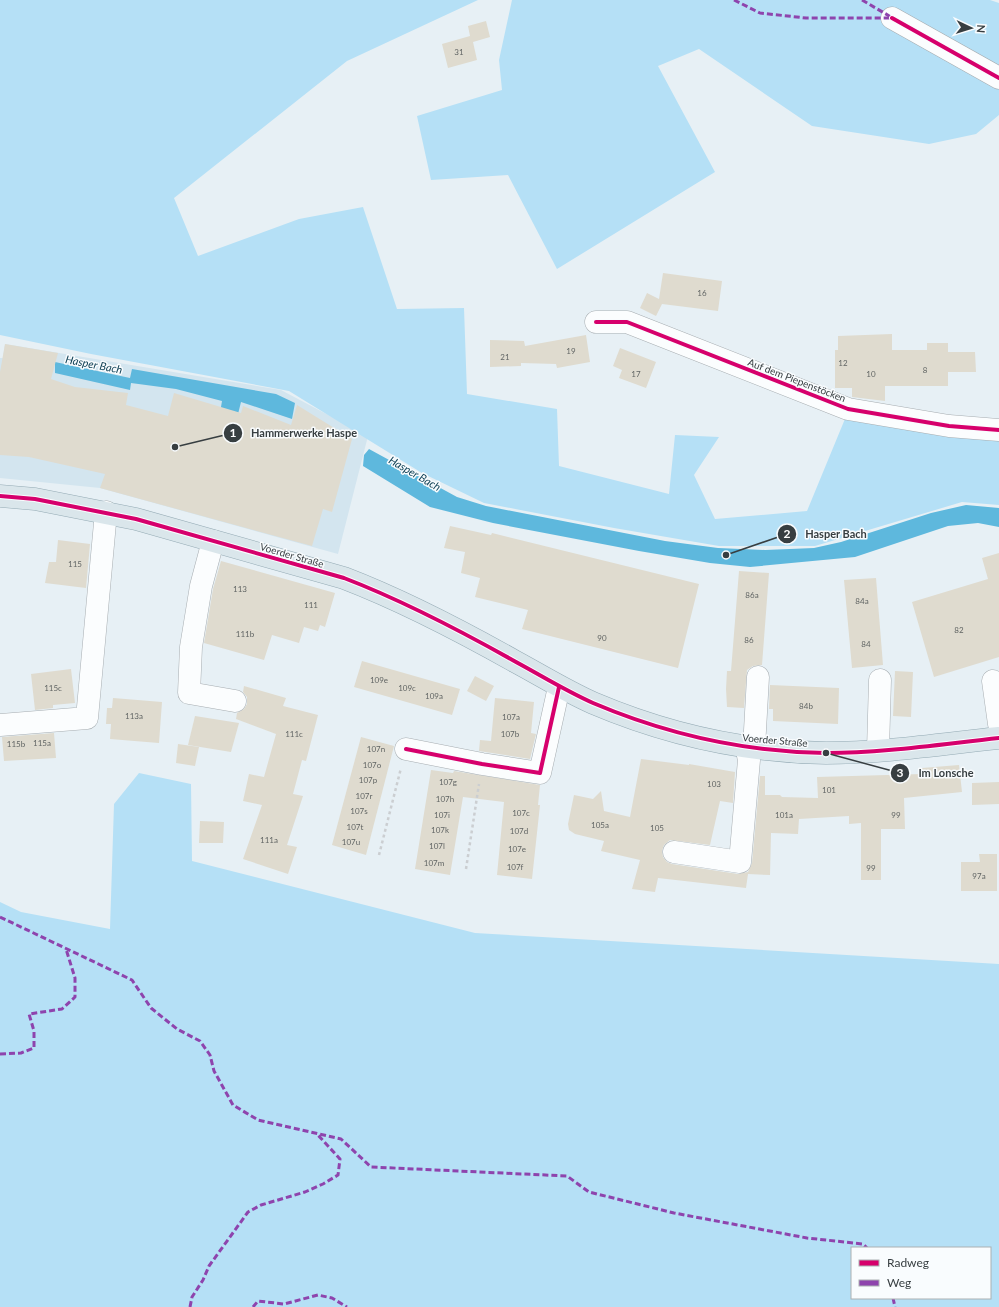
<svg xmlns="http://www.w3.org/2000/svg" width="999" height="1307" font-family="Lato,sans-serif">
	<style>
		.built { fill: #d3e5ef }
		.green { fill: #b5e0f6; fill-rule: evenodd }
		.water { fill: #5eb8dd }
		.building { fill: #dfdbcf }
		.lines { fill: none; stroke-linecap: round; stroke-linejoin: round }
		.minor-casing { stroke: #a7adb1; stroke-width: 23 }
		.major-casing { stroke: #94aab4; stroke-width: 23 }
		.path { stroke: #cbced1; stroke-width: 2.5; stroke-dasharray: 3 3; stroke-linecap: butt }
		.minor { stroke: #fbfdfe; stroke-width: 22 }
		.major { stroke: #dae6eb; stroke-width: 22 }
		.quiet { stroke: #8e44ad; stroke-width: 3; stroke-dasharray: 6 3; stroke-linecap: butt }
		.cycleway-casing { stroke: #f9fcfe; stroke-width: 6 }
		.cycleway { stroke: #d6006c; stroke-width: 4 }
		.labels { text-anchor: middle; dominant-baseline: central; stroke-width: 3; stroke-linejoin: round; paint-order: stroke }
		.number-label { font-size: 8px; fill: #616564 }
		.street-label { font-size: 10px; fill: #373e41; stroke: #f9fcfe }
		.water-label { font-size: 11px; font-style: italic; fill: #0c3e53; stroke: #f9fcfe }
		.leader { fill: none; stroke: #373e41; stroke-width: 1.5 }
		.callout-dot { fill: #373e41; stroke: #f9fcfe; stroke-width: 1.5 }
		.mark-label { font-size: 12px; text-anchor: middle; font-weight: bold; fill: #fff }
		.callout-label { font-size: 11px; text-anchor: middle; font-weight: bold; fill: #373e41; stroke: #f9fcfe; stroke-width: 3; stroke-linejoin: round; paint-order: stroke }
	</style>
	<rect width="100%" height="100%" fill="#e7f0f5"/>
	<polygon class="built" points="5,344 281,390 368,436 338,554 100,488 0,478 0,358 3,358"/>
	<g class="green">
		<polygon points="0,0 478,0 347,61 174,198 198,256 299,219 363,207 397,309 464,308 467,394 557,409 559,466 669,494 675,435 719,437 694,475 715,519 807,511 847,414 999,434 999,505 962,502 815,546 719,546 614,528 484,503 422,473 289,391 91,354 0,335"/>
		<polygon points="512,0 990,0 999,3 999,115 976,134 929,144 812,126 699,49 658,66 715,172 557,269 508,175 431,180 417,116 502,90 499,60"/>
		<path d="M139,773l52,11 1,77 283,72 524,31v343h-999v-405l21,10 89,17 4,-125zM852,1248h138v50h-138z"/>
	</g>
	<g class="water">
		<polygon points="55,362 130,378 132,369 276,394 295,403 292,419 241,402 236,422 219,419 222,401 176,389 131,383 130,390 55,373"/>
		<polygon points="369,449 457,497 486,506 665,541 718,548 765,550 814,548 841,542 931,513 966,505 999,508 999,527 978,523 948,526 855,557 750,567 710,563 639,551 493,523 430,507 363,466 364,455"/>
	</g>
	<g class="building">
		<polygon points="486,21 490,37 473,42 477,60 448,68 442,44 470,36 468,26"/>
		<polygon points="663,273 722,281 718,311 662,304 656,316 640,308 647,293 659,299"/>
		<polygon points="892,334 892,350 927,350 927,343 948,343 948,352 975,352 976,372 948,372 948,386 885,386 885,401 852,397 852,388 835,388 835,350 838,350 838,336"/>
		<polygon points="586,335 590,362 557,368 556,364 521,363 521,366 490,367 490,340 524,341 525,346"/>
		<polygon points="5,344 58,353 51,379 75,387 128,393 126,405 168,416 174,393 241,413 243,406 291,425 297,405 352,439 332,512 323,509 312,546 100,488 105,474 29,457 0,455 0,372"/>
		<polygon points="620,348 656,362 646,388 619,378 622,370 613,366"/>
		<polygon points="450,526 491,535 492,533 699,584 678,668 522,629 528,610 475,597 480,578 461,573 465,552 444,548"/>
		<polygon points="58,540 90,544 86,588 45,583 49,562 56,562"/>
		<polygon points="999,553 999,657 934,677 912,602 988,579 982,558"/>
		<polygon points="221,561 335,593 325,627 320,625 318,631 304,627 299,643 272,635 264,660 204,643 213,589"/>
		<polygon points="739,571 769,573 762,665 753,666 747,670 744,708 727,707 726,689 727,671 731,671"/>
		<polygon points="876,578 883,665 852,668 844,580"/>
		<polygon points="362,661 460,689 452,715 354,687"/>
		<polygon points="71,669 75,703 53,705 53,708 35,710 31,674"/>
		<polygon points="895,671 913,672 911,717 893,716"/>
		<polygon points="475,676 494,686 486,701 467,691"/>
		<polygon points="770,685 839,688 838,724 773,721 773,709 769,709"/>
		<polygon points="244,686 286,698 283,706 318,715 306,761 302,760 293,794 303,796 287,845 297,847 288,874 243,859 262,805 243,801 249,774 264,777 276,734 236,719 237,713 244,709 247,704 247,697 243,692"/>
		<polygon points="113,698 162,702 159,743 110,739 111,724 106,724 107,708 112,708"/>
		<polygon points="495,698 534,702 531,733 536,734 530,759 479,751 480,740 491,741"/>
		<polygon points="195,716 239,723 231,752 188,745"/>
		<polygon points="54,733 56,758 4,761 2,737"/>
		<polygon points="361,737 394,746 366,855 332,845"/>
		<polygon points="178,744 199,747 195,766 176,763"/>
		<polygon points="641,759 689,765 689,764 735,772 733,803 720,801 710,845 670,840 664,845 662,851 663,857 667,862 672,864 738,874 748,872 752,863 760,776 765,776 765,795 780,795 782,797 818,798 817,777 922,774 922,768 959,765 962,792 904,798 905,829 881,829 881,880 861,880 861,823 849,824 849,816 799,819 798,834 771,833 770,875 748,874 746,888 658,878 655,892 632,889 640,860 601,851 604,841 575,834 569,830 568,824 574,795 593,799 601,791 604,811 630,817"/>
		<polygon points="431,770 453,773 454,771 540,785 538,805 540,805 532,879 497,875 504,802 463,797 450,875 415,869"/>
		<polygon points="999,782 999,804 972,805 972,783"/>
		<polygon points="200,821 224,822 223,843 199,843"/>
		<polygon points="979,854 997,854 997,891 961,891 961,862 980,862"/>
	</g>
	<g class="lines">
		<g class="minor-casing">
			<g id="minor">
				<polyline points="892,18 999,78"/>
				<polyline points="596,322 627,322 848,409 949,426 999,430"/>
				<polyline points="213,541 201,586 191,647 189,693 235,701"/>
				<polyline points="993,681 999,724"/>
				<polyline points="0,725 87,718 106,512"/>
				<polyline points="754,748 758,677"/>
				<polyline points="406,749 482,764 540,773 559,687"/>
				<polyline points="878,750 880,680"/>
				<polyline points="674,852 740,862 749,760 746,746"/>
			</g>
		</g>
		<g class="major-casing">
			<path id="major" d="M0,496l35,3 101,20 208,59c60,23 117,53 172,84 26,14 50,29 77,41 73,31 153,49 233,50 57,0 116,-9 173,-15"/>
		</g>
		<g class="path">
			<polyline points="379,855 401,768"/>
			<polyline points="466,869 479,784"/>
		</g>
		<use href="#minor" class="minor"/>
		<use href="#major" class="major"/>
		<g class="quiet">
			<polyline points="734,0 760,13 806,18 892,18"/>
			<polyline points="862,0 891,17"/>
			<polyline points="0,917 132,980 151,1008 177,1029 200,1041 210,1055 214,1071 233,1105 258,1120 341,1139 371,1167 567,1176 589,1192 674,1213 807,1238 863,1244 867,1248"/>
			<polyline points="0,1054 21,1053 34,1048 34,1031 29,1014 62,1009 75,997 75,978 66,949"/>
			<polyline points="893,1298 895,1307"/>
			<polyline points="190,1307 192,1297 203,1280 209,1266 248,1212 261,1205 305,1192 323,1184 338,1175 340,1159 317,1134"/>
			<polyline points="253,1307 258,1301 284,1304 318,1295 332,1298 347,1307"/>
		</g>
		<g class="cycleway-casing">
			<g id="cycleway">
				<polyline points="892,18 999,78"/>
				<polyline points="596,322 627,322 848,409 949,426 999,430"/>
				<path d="M0,496l35,3 101,20 208,59c60,23 117,53 172,84 26,14 50,29 77,41 73,31 153,49 233,50 57,0 116,-9 173,-15"/>
				<polyline points="406,749 482,764 540,773 559,687"/>
			</g>
		</g>
		<use href="#cycleway" class="cycleway"/>
	</g>
	<g class="labels">
		<g class="number-label">
			<text x="459" y="52">31</text>
			<text x="702" y="293">16</text>
			<text x="571" y="351">19</text>
			<text x="505" y="357">21</text>
			<text x="843" y="363">12</text>
			<text x="925" y="370">8</text>
			<text x="636" y="374">17</text>
			<text x="871" y="374">10</text>
			<text x="75" y="564">115</text>
			<text x="240" y="589">113</text>
			<text x="752" y="595">86a</text>
			<text x="862" y="601">84a</text>
			<text x="311" y="605">111</text>
			<text x="959" y="630">82</text>
			<text x="245" y="634">111b</text>
			<text x="602" y="638">90</text>
			<text x="749" y="640">86</text>
			<text x="866" y="644">84</text>
			<text x="379" y="680">109e</text>
			<text x="53" y="688">115c</text>
			<text x="407" y="688">109c</text>
			<text x="434" y="696">109a</text>
			<text x="806" y="706">84b</text>
			<text x="134" y="716">113a</text>
			<text x="511" y="717">107a</text>
			<text x="294" y="734">111c</text>
			<text x="510" y="734">107b</text>
			<text x="42" y="743">115a</text>
			<text x="16" y="744">115b</text>
			<text x="376" y="749">107n</text>
			<text x="372" y="765">107o</text>
			<text x="368" y="780">107p</text>
			<text x="448" y="782">107g</text>
			<text x="714" y="784">103</text>
			<text x="829" y="790">101</text>
			<text x="364" y="796">107r</text>
			<text x="445" y="799">107h</text>
			<text x="359" y="811">107s</text>
			<text x="521" y="813">107c</text>
			<text x="442" y="815">107i</text>
			<text x="784" y="815">101a</text>
			<text x="896" y="815">99</text>
			<text x="600" y="825">105a</text>
			<text x="355" y="827">107t</text>
			<text x="657" y="828">105</text>
			<text x="440" y="830">107k</text>
			<text x="519" y="831">107d</text>
			<text x="269" y="840">111a</text>
			<text x="351" y="842">107u</text>
			<text x="437" y="846">107l</text>
			<text x="517" y="849">107e</text>
			<text x="434" y="863">107m</text>
			<text x="515" y="867">107f</text>
			<text x="871" y="868">99</text>
			<text x="979" y="876">97a</text>
		</g>
		<g class="street-label">
			<text transform="translate(797 380) rotate(21)">Auf dem Piepenstöcken</text>
			<text transform="translate(292 555) rotate(16)">Voerder Straße</text>
			<text transform="translate(775 740) rotate(5)">Voerder Straße</text>
		</g>
		<g class="water-label">
			<text transform="translate(94 364) rotate(11)">Hasper Bach</text>
			<text transform="translate(415 473) rotate(30)">Hasper Bach</text>
		</g>
	</g>
	<path class="leader" d="M175 447L233 433M726 555L787 534M826 753L900 773"/>
	<g class="callout-dot">
		<circle cx="175" cy="447" r="4"/>
		<circle cx="726" cy="555" r="4"/>
		<circle cx="826" cy="753" r="4"/>
		<circle cx="233" cy="433" r="10"/>
		<circle cx="787" cy="534" r="10"/>
		<circle cx="900" cy="773" r="10"/>
	</g>
	<g class="mark-label">
		<text x="233" y="437">1</text>
		<text x="787" y="538">2</text>
		<text x="900" y="777">3</text>
	</g>
	<g class="callout-label">
		<text x="304" y="437">Hammerwerke Haspe</text>
		<text x="836" y="538">Hasper Bach</text>
		<text x="946" y="777">Im Lonsche</text>
	</g>
	<rect x="851" y="1247" width="140" height="52" fill="#f9fcfe" stroke="#abb0b2"/>
	<rect x="859" y="1260" width="20" height="6" fill="#d6006c" stroke="#abb0b2"/>
	<text x="887" y="1267" font-size="12" fill="#373e41">Radweg</text>
	<rect x="859" y="1280" width="20" height="6" fill="#8e44ad" stroke="#abb0b2"/>
	<text x="887" y="1287" font-size="12" fill="#373e41">Weg</text>
	<g transform="translate(971 28) rotate(94)" stroke="#f9fcfe" stroke-width="3" paint-order="stroke">
	<path d="M0-3L7 15L0 10L-7 15Z" fill="#373e41"/>
	<text y="-6" font-size="11" font-weight="bold" text-anchor="middle" fill="#373e41">N</text>
	</g>
</svg>
